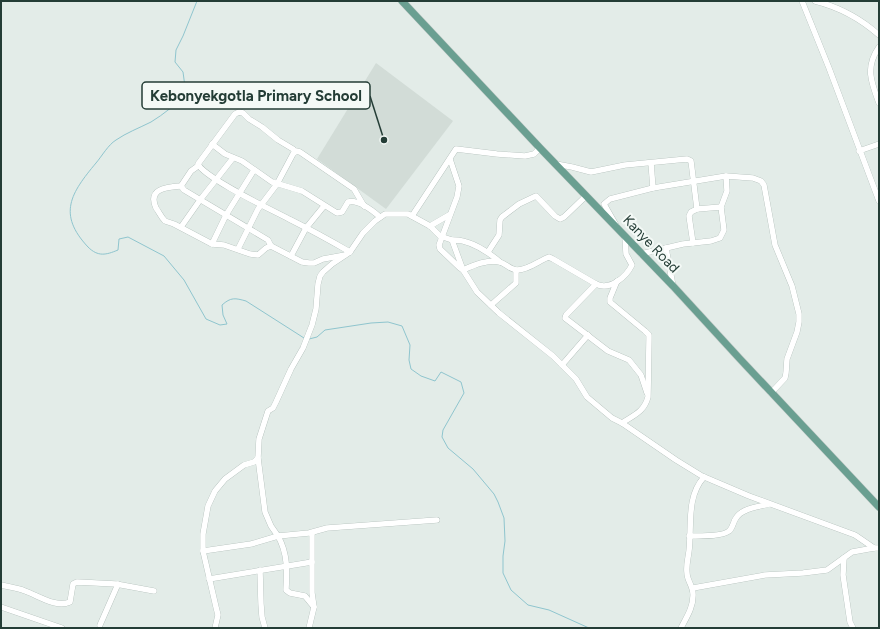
<svg xmlns="http://www.w3.org/2000/svg" width="880" height="629" font-family="Figtree,sans-serif">
	<style>
		.built { fill: #d2dcd7 }
		.lines { fill: none; stroke-linecap: round; stroke-linejoin: round }
		.stream { stroke: #8fc5ce; stroke-width: 1 }
		.minor-casing { stroke: #a6b4af; stroke-width: 6 }
		.major-casing { stroke: #c2c9c7; stroke-width: 8 }
		.minor { stroke: #fff; stroke-width: 5.5 }
		.major { stroke: #6a9f91; stroke-width: 7 }
		.labels { text-anchor: middle; dominant-baseline: central; stroke-width: 4; stroke-linejoin: round; paint-order: stroke }
		.street-label { font-size: 14px; fill: #243d36; stroke: #f4f9f6 }
		.leader { fill: none; stroke: #243d36; stroke-width: 1.5 }
		.callout-dot { fill: #243d36; stroke: #f4f9f6; stroke-width: 1.5 }
		.callout { fill: #f4f9f6; stroke: #243d36; stroke-width: 1.5 }
		.callout-label { font-size: 15px; text-anchor: middle; font-weight: bold; fill: #243d36 }
	</style>
	<rect width="100%" height="100%" fill="#e3ece8"/>
	<polygon class="built" points="376,63 453,121 386,209 317,159"/>
	<g class="lines">
		<g class="stream">
			<path d="M197,1l-14,35 -7,14 -1,12 8,10 3,22c-11,11 -22,20 -35,28 -12,6 -25,11 -35,18 -8,5 -14,16 -20,23 -25,30 -39,51 -8,84 10,10 18,8 30,3l1,-11 9,-2 36,19 20,24 22,39 14,6 7,-1 -4,-9 -1,-10c9,-8 13,-7 24,-4l58,37"/>
			<polyline points="309,339 317,337 325,330 371,323 388,322 402,326 410,345 409,360 411,369 421,376 435,381 441,372 461,382 464,393 443,430 442,437 448,448 473,469 494,494 498,502 504,518 505,541 503,556 503,573 511,590 528,605 549,610 589,628"/>
		</g>
		<g class="minor-casing">
			<g id="minor">
				<polyline points="802,1 829,68 879,201"/>
				<path d="M815,1c24,6 46,18 64,34"/>
				<path d="M879,47c-14,20 -8,35 0,56"/>
				<path d="M212,144l13,10 17,7 30,21 30,9 35,22 5,-1 6,-10c10,-3 25,9 32,15"/>
				<polyline points="859,151 879,144"/>
				<path d="M295,152l-2,-3 -15,-9 -16,-13 -13,-8 -6,-6 -4,-1 -4,2 -37,50c6,14 76,47 93,56 20,10 40,21 59,32"/>
				<path d="M450,159l9,27 -2,11 -18,48 1,4 20,19 3,2c11,-5 25,-11 37,-8 6,2 11,8 17,8 12,0 21,-9 32,-13l4,2 43,25c14,7 30,-7 36,-19l-6,-11 -1,-18"/>
				<polyline points="651,163 653,188"/>
				<polyline points="556,164 572,167 591,172 625,165 687,159 691,161 697,209"/>
				<path d="M198,166l-7,5 -10,15c-13,1 -34,2 -25,22 3,4 5,9 9,13l9,3 38,20 12,1 26,9 8,1 8,-7 5,-2 31,16 7,1h5l9,-4 22,-4"/>
				<polyline points="181,186 184,190 268,240 271,246"/>
				<polyline points="412,216 456,149 497,154 525,156 534,154 540,148"/>
				<polyline points="616,225 604,204 610,199 653,188 726,176 753,178 761,181 764,185 775,245 792,286 799,314 799,322 797,332 787,359 786,373 785,378 771,393"/>
				<polyline points="430,226 449,215"/>
				<polyline points="181,227 200,200 233,158"/>
				<path d="M452,240c17,-1 35,11 48,22"/>
				<polyline points="693,243 689,216 691,212 697,209 721,207"/>
				<polyline points="212,244 226,215 254,170"/>
				<polyline points="666,248 673,286"/>
				<polyline points="238,249 258,209 277,184 293,154 296,151 300,152 354,189 364,206"/>
				<polyline points="488,252 499,235 500,220 502,217 519,204 536,196 555,216 560,219 564,217 586,196"/>
				<polyline points="641,254 683,244 711,241 720,238 724,230 721,207 727,191 726,176"/>
				<polyline points="291,256 306,228 324,206"/>
				<path d="M617,281l-7,17v4l35,29 4,4v4l-1,58c-4,15 -14,18 -26,26"/>
				<polyline points="596,284 566,315 565,318 608,351 629,360 641,375 647,393"/>
				<polyline points="491,305 516,283 516,270"/>
				<polyline points="562,365 588,335"/>
				<polyline points="258,458 265,512 271,526 278,536 309,533 327,528 437,520"/>
				<path d="M689,536c9,0 33,1 40,-5 4,-3 4,-9 7,-13 6,-10 23,-11 33,-14"/>
				<path d="M203,551l48,-7 27,-8c10,18 9,35 8,54l4,3 15,3 9,11"/>
				<polyline points="844,558 843,575 850,622 853,628"/>
				<polyline points="260,570 261,604 262,617 265,628"/>
				<polyline points="209,579 312,562"/>
				<path d="M1,585c8,2 17,3 24,6 14,5 31,17 45,11l3,-18 4,-2 39,2 38,7"/>
				<polyline points="693,588 765,575 803,573 827,570 852,552 874,548 879,548"/>
				<polyline points="1,607 62,628"/>
				<polyline points="100,625 118,584"/>
				<polyline points="215,628 218,615 216,607 203,551 203,534 208,506 215,491 225,479 244,465 254,462 258,458 259,439 268,411 273,408 276,402 291,369 303,348 312,325 316,309 318,284 320,276 323,272 332,264 350,252 363,233 375,221 385,214 408,214 430,226 440,236 452,240 463,270 477,292 499,313 553,356 576,379 587,397 612,418 622,423 676,460 702,476 749,496 855,535 874,548"/>
				<polyline points="309,628 314,607 312,593 312,533"/>
				<path d="M681,628c5,-10 12,-20 12,-32 1,-9 -6,-15 -6,-23 -1,-8 1,-14 2,-22 3,-25 -3,-54 15,-74"/>
			</g>
		</g>
		<g class="major-casing">
			<polyline id="major" points="402,1 540,148 673,286 740,359 879,507"/>
		</g>
		<use href="#minor" class="minor"/>
		<use href="#major" class="major"/>
	</g>
	<g class="labels">
		<g class="street-label">
			<text transform="translate(651 244) rotate(46)">Kanye Road</text>
		</g>
	</g>
	<path class="leader" d="M384 140L370 96"/>
	<circle class="callout-dot" cx="384" cy="140" r="4"/>
	<rect class="callout" x="142" y="82" width="228" height="27" rx="4"/>
	<g class="callout-label">
		<text x="256" y="101">Kebonyekgotla Primary School</text>
	</g>
	<rect width="880" height="629" fill="none" stroke="#243d36" stroke-width="4"/>
</svg>
